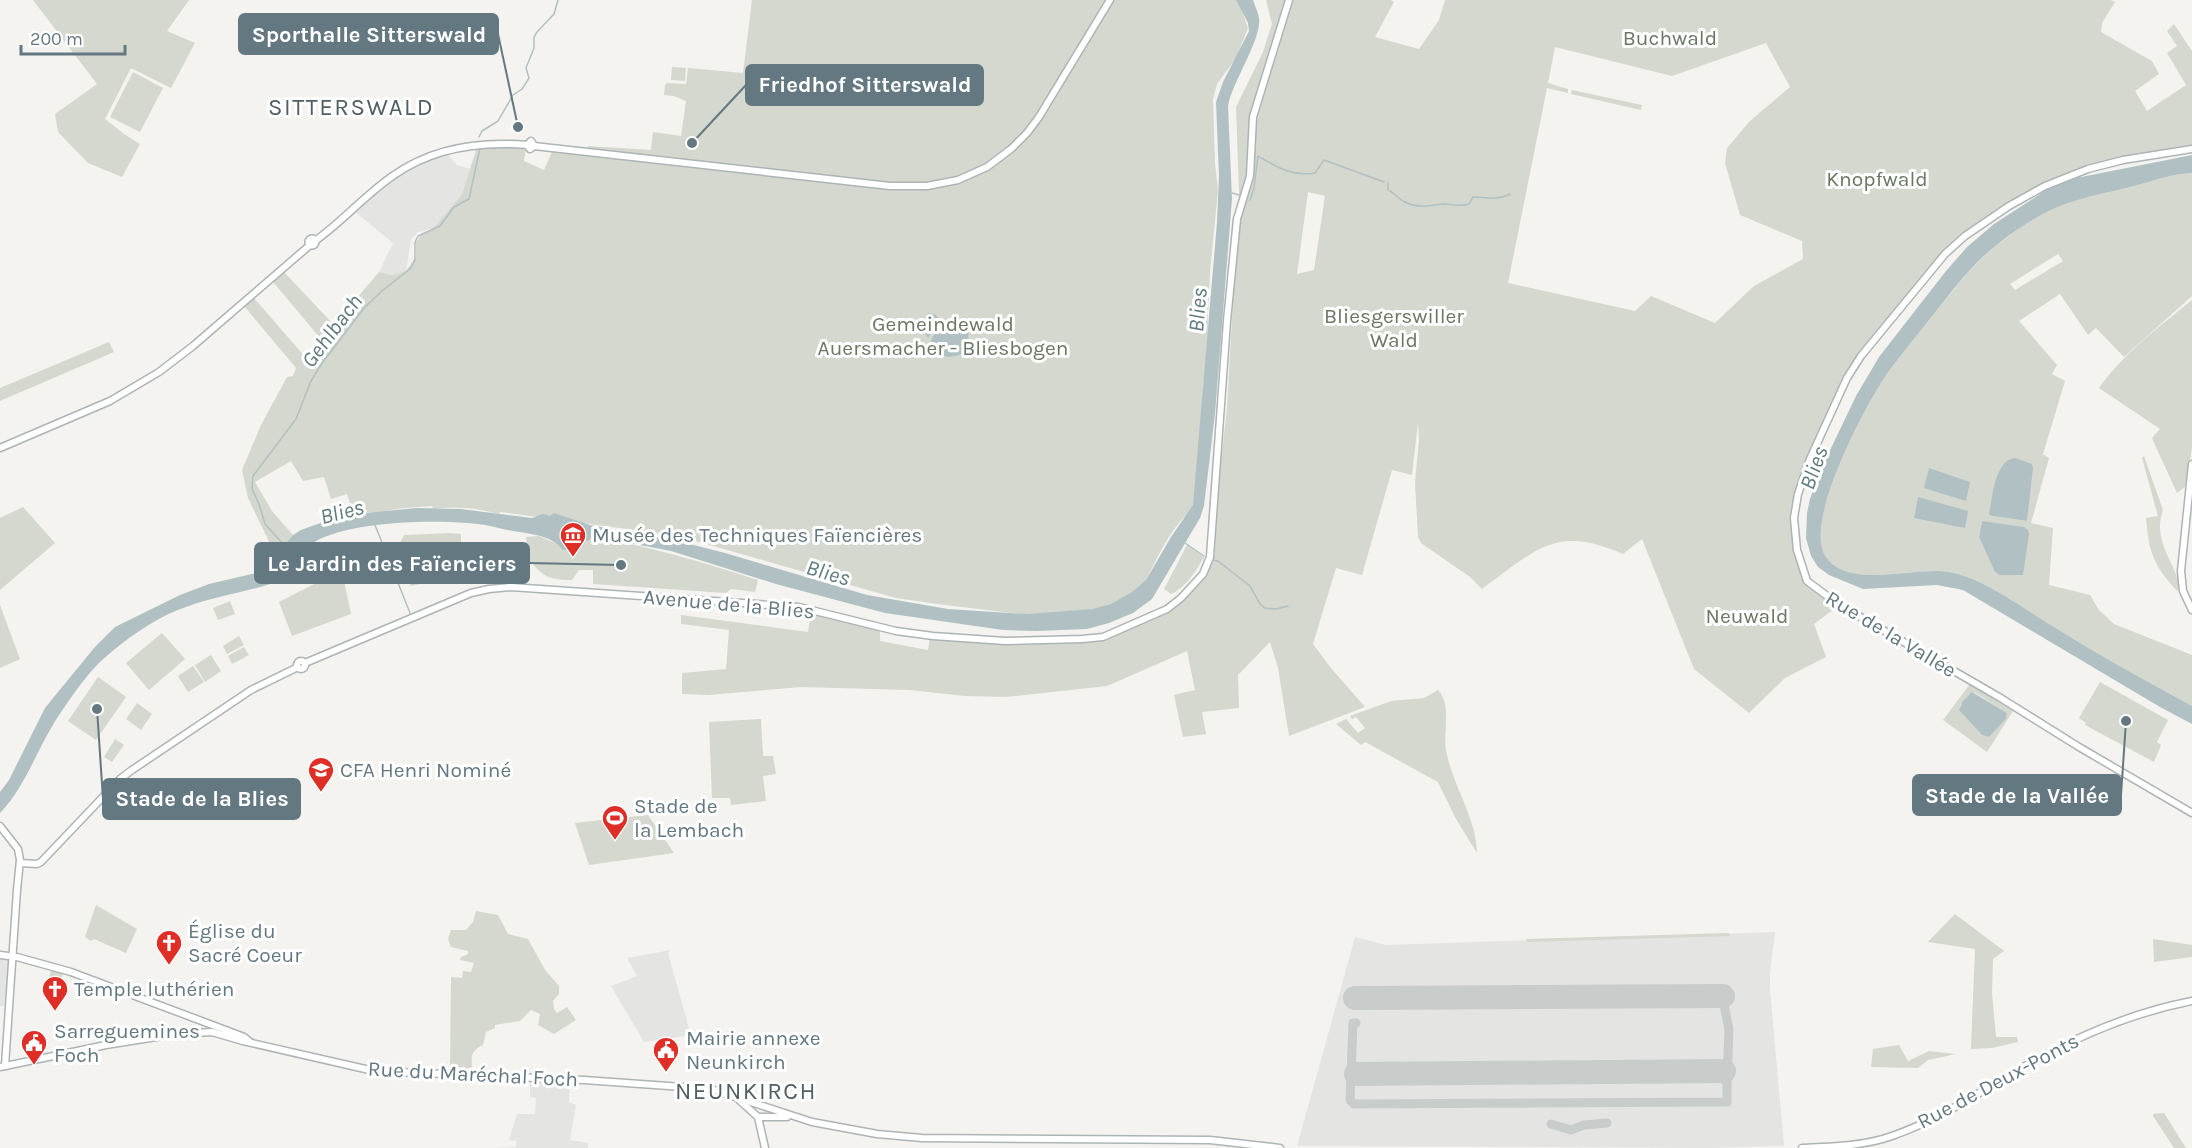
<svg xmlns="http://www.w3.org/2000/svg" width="2192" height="1148" font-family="Karla,sans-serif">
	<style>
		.built { fill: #e4e4e3 }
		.green { fill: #d4d8cf; fill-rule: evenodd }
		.water { fill: #b1c1c3 }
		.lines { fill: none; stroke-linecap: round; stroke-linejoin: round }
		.stream { stroke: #b1c1c3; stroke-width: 1.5 }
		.taxiway { stroke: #c8cccb; stroke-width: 9 }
		.runway { stroke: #c8cccb; stroke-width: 24 }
		.major-casing { stroke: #adb4b6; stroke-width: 9 }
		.major { stroke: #fff; stroke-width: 6 }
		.labels { text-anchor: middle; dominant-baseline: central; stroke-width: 6; stroke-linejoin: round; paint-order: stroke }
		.park-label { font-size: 21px; fill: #6a7762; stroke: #fff }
		.poi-label { font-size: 21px; fill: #637880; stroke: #fff; text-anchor: start }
		.street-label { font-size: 21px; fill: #637880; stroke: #fff }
		.water-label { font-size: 22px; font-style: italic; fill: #5f7b7e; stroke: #fff }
		.quarter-label { font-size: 24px; letter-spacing: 1.5px; fill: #516065; stroke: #fff }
		.leader { fill: none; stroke: #637880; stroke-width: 2 }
		.callout-dot { fill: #637880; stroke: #fff; stroke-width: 2 }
		.callout { fill: #637880; stroke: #637880; stroke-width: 2 }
		.callout-label { font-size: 22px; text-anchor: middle; font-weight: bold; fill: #fff }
	</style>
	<rect width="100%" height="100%" fill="#f4f3ef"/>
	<g class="built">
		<polygon points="447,154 457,165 470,169 462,194 434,228 418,232 411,239 406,272 399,276 379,272 393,243 354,211 405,172 430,159"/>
		<polygon points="1775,932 1770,973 1770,989 1784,1146 1711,1148 1297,1146 1355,937 1386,945"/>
		<polygon points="671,950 668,953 691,1035 644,1042 611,986 637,976 627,958"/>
		<polygon points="0,958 11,958 8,1006 0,1006"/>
		<polygon points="530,1080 570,1081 569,1102 576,1105 570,1140 588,1143 588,1148 494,1148 516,1147 517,1141 509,1140 517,1114 535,1114 536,1098 530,1097"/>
	</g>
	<g class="green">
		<polygon points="33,0 189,0 167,31 195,43 171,88 131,68 105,119 124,134 140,144 122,177 88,163 58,132 55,114 97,84"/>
		<path d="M752,0h486l10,28 -12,30 -19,26 -4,15 2,64 3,27 -8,82 -2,41 1,52 -6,20 -2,64 -6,58c-29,23 -40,59 -58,90l-27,9 -39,8h-50l-84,-10 -41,-6 -218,-62 -177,-24 -3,2c-22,-6 -43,-8 -65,-5l-1,-3 -28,2 -50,8 -7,-22 -16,5 -7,-22 -21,4 -12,-20 -36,21 17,29 21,24 -17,21 -28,-58 -6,-28 19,-45 26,-48 6,-1 3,-8 -52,-62 10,-8 52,60 15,-19 -48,-57 11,-10 50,53 45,-53 14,3 13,-4 10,-15v-14l6,-9 10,-3 30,-36 15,-47 21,-2 28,3 -2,13 20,9 8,-18 35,2 1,-8 63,4 2,-18 28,4 5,-35 -12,-5 -10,-1 1,-10 2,-2 19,1 2,-16 55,5z"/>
		<path d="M1266,0h125l3,2 -19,35 44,12 20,-29 6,-20h666l4,2 -13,21 -1,9 51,29 7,13 -24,17 12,20 39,-26 -19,-32 10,-7 -10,-15 7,-7 18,27v95l-12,1 -125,32 -106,68 -94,115 -48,98 -14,61 14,63 30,23 -23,17 12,33 -41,21 -36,35 -55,-44 -52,-130 -19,15c-68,-30 -87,-4 -141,35l-12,-12 -49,-34 -3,-6 -3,-54 4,-43 -1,-17 -6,52 -20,-5 -30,105 -26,-7 -23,76 18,24 34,39 -76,29 -11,-68 -8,-26 -32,33 1,33 -37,4 4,22 -23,3 -9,-42 21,-5 -8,-39 -80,35 -101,11 -41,-1 -55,-6 -109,-3 -93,8 -26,-1v-21l44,-4 3,-39 -48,-6v-9l127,17 3,-20 69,19v10l48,9 2,-12 58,4 113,-6 52,-19 51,-41 4,-5 7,-20 1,-45 11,-98 12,-215 -3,-86 27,-55 9,-28zM1766,43l24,44 -40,34 -23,27 -2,15 15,52 62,26 1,18 -49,27 -39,37 -64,-27 -16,15 -127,-28 39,-195 21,5v-4l-20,-6 7,-36 117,29zM1308,192l17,4 -11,74 -17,4z"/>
		<polygon points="672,67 686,68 685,81 671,80"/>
		<polygon points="133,72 163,88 140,132 110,117"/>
		<polygon points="1572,90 1642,105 1641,110 1571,94"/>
		<path d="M2192,173v123l-68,61 -28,-29 -8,7 -28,-41 -41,27 38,44 -5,9 13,7 -22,73 6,4 -18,65 22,5 -4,57 41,10 9,15 15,14 78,31v51c-46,-25 -93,-51 -138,-79 -28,-17 -72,-50 -105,-55 -34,-6 -100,18 -123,-15 -23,-33 35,-142 55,-174 14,-22 32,-42 48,-63 15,-18 28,-36 44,-53 18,-19 41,-36 63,-49 30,-19 64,-23 98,-32 20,-5 38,-12 58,-13zM2058,254l5,7 -48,29 -5,-6zM2032,464l-5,57 -35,-5zM1982,521l15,53 -18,-37z"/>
		<path d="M2192,300v148l-7,39 -8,6 -25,-55 8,-9 -61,-41c25,-35 60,-61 93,-88z"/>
		<polygon points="109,342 114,352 0,401 0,388"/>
		<path d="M2144,456l19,54c-11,30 11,51 17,77l-3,4c-24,-27 -28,-38 -31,-73l12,-2 -16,-58z"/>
		<polygon points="23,507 55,543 0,590 0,518"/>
		<polygon points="451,533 461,534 461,544 489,546 487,570 480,569 479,574 442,573 440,580 411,586 394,554 404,535"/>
		<path d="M579,535c61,8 120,26 179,45l-3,12 -24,-3 -5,4 -133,-9v-14h-14l-7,10c-18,0 -29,-2 -40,-17h-3l-3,-26 13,-1 32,14 1,-13z"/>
		<path d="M1187,545l17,12c-7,13 -19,31 -33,37l-7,-5z"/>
		<polygon points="342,572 351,614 292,636 279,602 330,576"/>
		<polygon points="230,601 235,614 218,620 213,608"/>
		<polygon points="0,605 20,659 0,668"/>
		<polygon points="162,633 185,659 149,690 126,663"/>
		<polygon points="239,636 244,645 227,654 223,646"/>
		<polygon points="244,647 249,655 232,664 228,656"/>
		<polygon points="211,655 221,671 205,682 195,665"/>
		<polygon points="193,666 204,682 188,692 178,676"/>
		<polygon points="98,677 126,697 96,740 68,721"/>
		<polygon points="2100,682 2168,720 2157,742 2161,745 2154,762 2085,725 2086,723 2079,718"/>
		<path d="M1970,684l43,27 -26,41 -44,-32zM1974,692l33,21 -1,6 -17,18 -7,-2 -22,-25v-4z"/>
		<path d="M1438,690c14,15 5,42 8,60 6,35 30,66 31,103l-21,-34 -18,-37 -73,-40 -4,3 -25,-21 10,-5 12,14 7,-5 -9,-11 -4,2 -2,-3 41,-15 33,-3z"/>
		<polygon points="137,703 152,714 141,730 126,719"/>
		<polygon points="761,719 763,756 773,756 776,774 763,776 766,801 731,805 730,798 712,798 709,722"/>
		<polygon points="115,739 124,745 112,762 104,757"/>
		<polygon points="648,815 674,853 589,865 575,823"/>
		<polygon points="96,905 137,929 126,953 94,939 91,941 85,937"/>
		<path d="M476,911l22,4 10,19 20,5 17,31 14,16v8l-6,7 1,8 3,4 10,-6 9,13 -22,14 -16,-9 2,-11 -9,-4 -11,11 -25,4v3l-9,4 -3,13c-14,7 -11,12 -11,26l-22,-1 1,-93 11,1 1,-7 8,1 3,-9 -14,-3 1,-3 7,-3v-3l-17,-4 -3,-8 3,-9h15l7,-8z"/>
		<polygon points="1955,914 2004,951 1993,959 1992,993 1996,1037 2017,1037 2018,1042 1992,1048 1971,1049 1975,949 1928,942"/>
		<polygon points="1729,933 1730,936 1527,942 1526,939"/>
		<polygon points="2153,939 2192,945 2192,957 2154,962"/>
		<polygon points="51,969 63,973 57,1001 45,1000"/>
		<polygon points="1899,1045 1908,1061 1929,1051 1956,1054 1928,1060 1918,1068 1871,1067 1873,1049"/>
		<polygon points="2164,1113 2186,1148 2174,1148 2153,1116 2153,1114"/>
	</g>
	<g class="water">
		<path d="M1236,0h17c2,6 5,12 6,18 3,21 -27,64 -31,88l4,93 -17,215 -11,92 -4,12 -48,81 -19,14 -24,10 -22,6 -51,2 -33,-1 -118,-17 -109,-29 -105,-33 -68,-13 -11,-1 -4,4 -9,-6 -1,2h-5l-2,13h-8c-11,-15 -33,-16 -50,-19 -12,-2 -24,-6 -36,-7 -42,-5 -119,-3 -157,15 -10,5 -20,10 -26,18 -9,10 -13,21 -24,27 -28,9 -57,13 -84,23 -29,9 -66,36 -88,57 -15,15 -33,42 -44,59 -19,31 -29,64 -54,90v-21l9,-12 36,-72 49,-60 21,-21 65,-32 29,-11 47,-11 14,-11 23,-27 8,-5 22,-8 52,-10 42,-4 44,1 71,9 11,-4 7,2 4,-3 36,12 84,15 51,13 142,42 81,14 79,5 66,-5 18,-5 21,-12 14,-12 25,-43 22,-32 24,-283 2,-46 -3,-74 7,-20 26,-51 -1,-8z"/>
		<path d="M2192,155v18c-21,1 -38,8 -58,13 -34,9 -67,13 -98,32 -24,14 -48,32 -66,52 -15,16 -27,33 -41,50 -16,21 -34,41 -48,63 -20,32 -78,141 -55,174 23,33 89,9 123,15 33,5 77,38 105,55 45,28 92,54 138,79v18l-32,-17 -197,-117 -26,-5 -74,4 -34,-14 -11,-8 -7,-11 -5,-18 1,-25 3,-14 12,-32 34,-71 23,-39 67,-86 21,-24 27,-23 54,-35 28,-11z"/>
		<path d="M928,313l8,2 3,4 -11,19c-5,-4 -4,-19 0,-25z"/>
		<path d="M975,325l1,3 -4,1 -1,-2 -2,2 -2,20 -3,5 -15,3 -17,-4c-7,-28 19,-22 33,-25 3,0 6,-2 10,-3z"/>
		<path d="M2015,458l17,6 1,4 -6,53 -35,-5 -3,-2c4,-17 5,-53 26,-56z"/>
		<polygon points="1929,468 1970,482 1966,501 1924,488"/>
		<polygon points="1918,497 1968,511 1965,528 1914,518"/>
		<polygon points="1982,521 2024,527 2028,530 2029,534 2023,575 2000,575 1995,572 1979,537"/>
		<polygon points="1972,692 2007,713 2006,719 1989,737 1982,735 1959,710 1963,701"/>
	</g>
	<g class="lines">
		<g class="stream">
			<polyline points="479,137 482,131 498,121 513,95 522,89 529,78 526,68 534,48 534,37 537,32 554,14 558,0"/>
			<polyline points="1388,190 1388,183"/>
			<path d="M1390,191c5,3 9,8 15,11 13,7 26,3 39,2 9,0 16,3 25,0l4,-7c13,1 26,3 37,-3"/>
			<polyline points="1232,193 1239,195"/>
			<path d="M1250,200l4,-12 4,-32c19,11 34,21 57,17l9,-13 60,22"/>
			<polyline points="375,525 410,613"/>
			<polyline points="1185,543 1204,556"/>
			<polyline points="284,545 265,524 259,504 252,489 253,476 296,419 311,381 322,363 365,307 382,291 411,268 415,260 415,242 418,236 440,226 454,207 469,199 480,148"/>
			<polyline points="1211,560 1218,561 1250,586 1260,604 1265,608 1276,609 1288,606"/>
		</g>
		<g class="taxiway">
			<polyline points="1723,1000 1729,1029 1727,1080"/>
			<polyline points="1356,1023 1353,1023 1350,1100 1354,1104 1727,1102 1727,1080 1724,1080"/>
			<polyline points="1551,1124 1571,1130 1584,1125 1607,1123"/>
		</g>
		<g class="runway">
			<polyline points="1355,998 1723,996"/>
			<polyline points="1356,1074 1724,1071"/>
		</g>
		<g class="major-casing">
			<g id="major">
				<polyline points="534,146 890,186 927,186 958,180 987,167 1011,149 1027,133 1039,117 1110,0"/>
				<polyline points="2192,149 2123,160 2088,169 2045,186 2009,206 1965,236 1945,254 1861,356 1847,378 1810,459 1798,494 1794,518 1797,550 1807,581 1838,604 1999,697 2079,747 2192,813"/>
				<circle cx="312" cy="242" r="3.5"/>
				<path d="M315,241c28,-20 51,-47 79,-66 40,-28 86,-34 133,-30l3,4 4,-3 -3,-5 -4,4"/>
				<polyline points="0,448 110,401 159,372 193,346 310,245"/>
				<polyline points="2192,464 2181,571 2183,591 2192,610"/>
				<circle cx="301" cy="665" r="4"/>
				<polyline points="305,663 471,593 489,589 511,587 799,607 896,631 933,636 1005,641 1082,639 1103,637 1167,609 1181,598 1203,574 1210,557 1227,321 1237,219 1250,176 1253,117 1289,0"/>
				<polyline points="0,826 18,849 20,860 17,890 5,1066"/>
				<polyline points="20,863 37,864 41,862 120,779 132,770 251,690 298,667"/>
				<polyline points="0,955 17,957 71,972 215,1026 244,1037 249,1041"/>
				<polyline points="0,1067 106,1045 175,1034 212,1032 243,1041 374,1071 584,1080 711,1089 812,1122 877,1134 922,1138 1210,1140 1280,1148"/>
				<polyline points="739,1100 758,1117 765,1148"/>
				<polyline points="758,1117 787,1117"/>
				<path d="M1802,1148c29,-1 62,-2 90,-12 52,-18 95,-49 142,-75 50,-28 101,-49 158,-60"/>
			</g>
		</g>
		<use href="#major" class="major"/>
	</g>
	<defs>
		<g id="museum-pin" transform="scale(1.35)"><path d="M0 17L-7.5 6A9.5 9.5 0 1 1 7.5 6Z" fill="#de2e25" stroke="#fff"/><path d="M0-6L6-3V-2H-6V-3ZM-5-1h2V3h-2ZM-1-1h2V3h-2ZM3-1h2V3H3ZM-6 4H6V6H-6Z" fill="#fff"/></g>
		<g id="university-pin" transform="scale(1.35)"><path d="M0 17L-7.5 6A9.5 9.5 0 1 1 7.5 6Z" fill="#de2e25" stroke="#fff"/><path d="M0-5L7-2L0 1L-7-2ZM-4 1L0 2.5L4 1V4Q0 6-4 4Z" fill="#fff"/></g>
		<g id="stadium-pin" transform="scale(1.35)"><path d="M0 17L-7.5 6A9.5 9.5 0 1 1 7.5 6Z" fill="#de2e25" stroke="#fff"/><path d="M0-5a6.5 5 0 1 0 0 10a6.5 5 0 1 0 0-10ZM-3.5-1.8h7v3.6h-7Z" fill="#fff"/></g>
		<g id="church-pin" transform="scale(1.35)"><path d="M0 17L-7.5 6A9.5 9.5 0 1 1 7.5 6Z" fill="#de2e25" stroke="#fff"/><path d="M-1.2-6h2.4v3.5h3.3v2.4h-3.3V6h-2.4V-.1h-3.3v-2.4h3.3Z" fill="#fff"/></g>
		<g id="civic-pin" transform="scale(1.35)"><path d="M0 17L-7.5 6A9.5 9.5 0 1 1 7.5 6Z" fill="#de2e25" stroke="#fff"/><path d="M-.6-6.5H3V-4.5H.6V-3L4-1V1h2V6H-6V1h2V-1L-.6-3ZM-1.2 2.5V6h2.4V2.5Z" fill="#fff"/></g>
	</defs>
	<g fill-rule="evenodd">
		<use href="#museum-pin" x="573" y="535"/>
		<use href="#university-pin" x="321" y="770"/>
		<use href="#stadium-pin" x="615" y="818"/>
		<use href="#church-pin" x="169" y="943"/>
		<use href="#church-pin" x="55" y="989"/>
		<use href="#civic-pin" x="34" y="1043"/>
		<use href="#civic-pin" x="666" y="1050"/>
	</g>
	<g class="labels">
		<g class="park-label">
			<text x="1670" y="38">Buchwald</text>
			<text x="1877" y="179">Knopfwald</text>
			<text x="1394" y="316">Bliesgerswiller<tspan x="1394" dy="24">Wald</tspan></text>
			<text x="943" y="324">Gemeindewald<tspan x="943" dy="24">Auersmacher - Bliesbogen</tspan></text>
			<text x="1747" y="616">Neuwald</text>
		</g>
		<g class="poi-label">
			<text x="592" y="535">Musée des Techniques Faïencières</text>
			<text x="340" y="770">CFA Henri Nominé</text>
			<text x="634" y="806">Stade de<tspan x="634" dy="24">la Lembach</tspan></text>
			<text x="188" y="931">Église du<tspan x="188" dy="24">Sacré Coeur</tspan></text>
			<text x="74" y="989">Temple luthérien</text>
			<text x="54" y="1031">Sarreguemines<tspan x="54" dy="24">Foch</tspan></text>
			<text x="686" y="1038">Mairie annexe<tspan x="686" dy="24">Neunkirch</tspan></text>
		</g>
		<g class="street-label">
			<text transform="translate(729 604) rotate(5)">Avenue de la Blies</text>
			<text transform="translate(1891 634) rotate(31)">Rue de la Vallée</text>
			<text transform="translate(473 1074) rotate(3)">Rue du Maréchal Foch</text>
			<text transform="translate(1998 1081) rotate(-28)">Rue de Deux-Ponts</text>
		</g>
		<g class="water-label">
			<text transform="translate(1198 310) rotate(-85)">Blies</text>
			<text transform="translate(332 331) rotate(-53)">Gehlbach</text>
			<text transform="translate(1814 468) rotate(-70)">Blies</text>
			<text transform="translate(342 512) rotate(-14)">Blies</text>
			<text transform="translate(828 573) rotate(16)">Blies</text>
		</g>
		<g class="quarter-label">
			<text x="351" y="107">SITTERSWALD</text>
			<text x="746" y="1091">NEUNKIRCH</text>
		</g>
	</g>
	<path class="leader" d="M518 127L498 34M692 143L746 85M621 565L529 563M2126 721L2121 795M97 709L103 799"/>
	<g class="callout-dot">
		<circle cx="518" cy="127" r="6"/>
		<circle cx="692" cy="143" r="6"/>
		<circle cx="621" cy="565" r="6"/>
		<circle cx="2126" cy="721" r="6"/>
		<circle cx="97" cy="709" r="6"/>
	</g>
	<g class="callout">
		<rect x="239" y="14" width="259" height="40" rx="6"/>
		<rect x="746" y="65" width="237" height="40" rx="6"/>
		<rect x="255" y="543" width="274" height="40" rx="6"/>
		<rect x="1913" y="775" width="208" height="40" rx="6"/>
		<rect x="103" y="779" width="197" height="40" rx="6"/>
	</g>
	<g class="callout-label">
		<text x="369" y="42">Sporthalle Sitterswald</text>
		<text x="865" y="92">Friedhof Sitterswald</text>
		<text x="392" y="571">Le Jardin des Faïenciers</text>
		<text x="2017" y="803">Stade de la Vallée</text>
		<text x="202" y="806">Stade de la Blies</text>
	</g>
	<path d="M21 45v9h104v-9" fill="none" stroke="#637880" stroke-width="3"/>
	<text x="30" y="45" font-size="18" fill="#637880" stroke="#ffffff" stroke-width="4.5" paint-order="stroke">200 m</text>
</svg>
